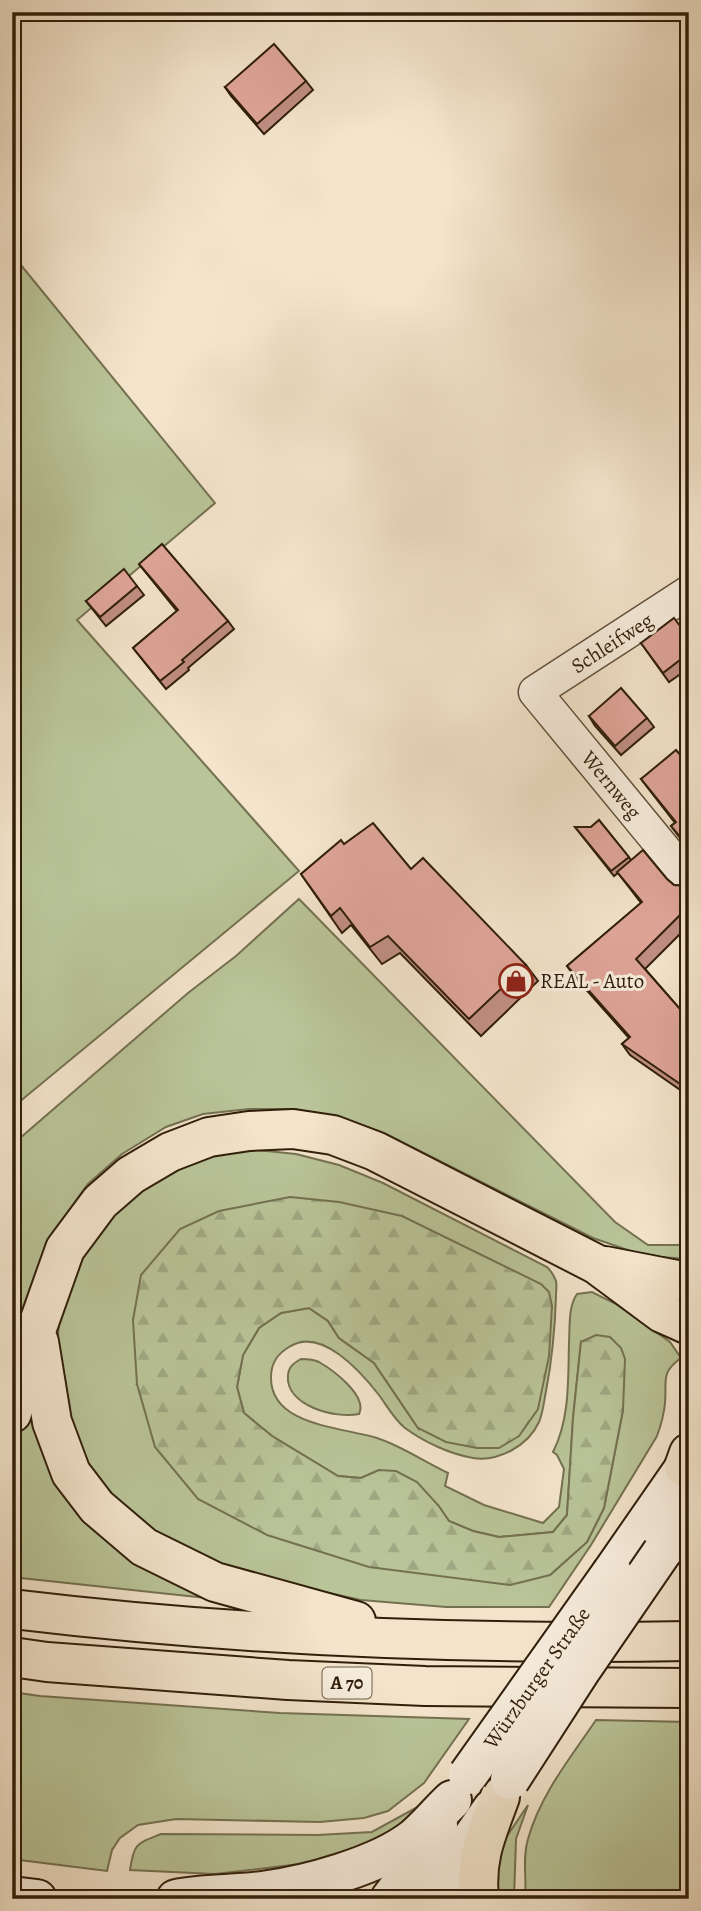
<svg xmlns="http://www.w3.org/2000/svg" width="701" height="1911" font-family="Alegreya,serif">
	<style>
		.green { fill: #b9c498; stroke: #747151; stroke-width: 2; fill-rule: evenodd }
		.forest { fill: url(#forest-firs); stroke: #747151; stroke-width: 2 }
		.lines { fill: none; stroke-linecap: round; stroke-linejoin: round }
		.street-casing { stroke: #61503a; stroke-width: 35 }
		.secondary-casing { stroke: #301e0a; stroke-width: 42 }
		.highway-casing { stroke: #301e0a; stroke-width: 42 }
		.street { stroke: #f7eddd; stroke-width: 32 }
		.secondary { stroke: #f7eddd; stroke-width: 38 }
		.highway { stroke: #f3e4cb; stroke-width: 38 }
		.secondary-bridge-casing { stroke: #301e0a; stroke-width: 42; stroke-linecap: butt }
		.secondary-bridge { stroke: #f7eddd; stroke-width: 38 }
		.wall { fill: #c08e83; stroke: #301e0a; stroke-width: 2 }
		.building { fill: #dfa598; stroke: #301e0a; stroke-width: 2 }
		.labels { text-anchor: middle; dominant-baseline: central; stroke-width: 6; stroke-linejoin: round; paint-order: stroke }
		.shield { fill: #f7eddd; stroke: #6c5c49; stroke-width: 2 }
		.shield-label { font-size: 19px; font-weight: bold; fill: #301e0a }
		.street-label { font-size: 21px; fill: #301e0a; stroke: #f7eddd }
		.poi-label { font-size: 21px; fill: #301e0a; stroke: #f7eddd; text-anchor: start }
	</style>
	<defs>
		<pattern id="forest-firs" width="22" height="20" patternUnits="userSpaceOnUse" patternTransform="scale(1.75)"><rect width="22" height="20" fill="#b9c498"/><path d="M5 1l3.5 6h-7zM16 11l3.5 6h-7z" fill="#9fa882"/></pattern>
	</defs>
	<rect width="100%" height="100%" fill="#f3e4cb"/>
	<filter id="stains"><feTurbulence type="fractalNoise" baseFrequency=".00286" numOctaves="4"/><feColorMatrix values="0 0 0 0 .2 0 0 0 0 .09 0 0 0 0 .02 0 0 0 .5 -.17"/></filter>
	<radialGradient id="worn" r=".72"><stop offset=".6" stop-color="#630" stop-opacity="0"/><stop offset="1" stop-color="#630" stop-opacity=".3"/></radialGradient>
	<g class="green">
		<polygon points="12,254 215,503 77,620 299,871 12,1108"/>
		<polygon points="299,899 615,1222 648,1245 689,1245 689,1259 645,1256 593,1238 384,1133 340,1117 293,1109 249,1109 203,1114 166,1127 122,1154 88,1184 47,1241 21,1325 12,1359 12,1145 188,993 236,956"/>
		<path d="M257,1150l39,4 43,11 44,18 164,84c4,4 7,8 9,14 1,5 0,10 0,15 -1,32 -4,64 -10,95 -2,10 -3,22 -7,31 -11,24 -41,40 -66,36 -23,-4 -49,-16 -68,-30 -11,-9 -18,-22 -26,-33 -18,-23 -58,-69 -90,-48 -12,7 -18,16 -18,30 -1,49 71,50 106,61 25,8 47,24 71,35l-3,13 39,19 59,18 16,-16 5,-38 -7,-14 -4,-3c17,-34 15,-72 16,-110 1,-15 -1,-35 8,-48l15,-2 24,12 54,38 11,16c-21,15 -14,23 -16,45 -1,12 -4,22 -8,33l-66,109 -42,62h-103l-85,-7 -115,-25 -88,-39 -48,-42 -23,-30 -15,-30 -16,-76 4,-45 14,-45 28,-45 63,-51 62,-21zM402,1216l16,212 -44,-65 -35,-25 -11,-17 -19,-13 -28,5 -22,15 -16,27 -6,32 7,26 28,23 66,40 23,2 18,-8 59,35 11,16 24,10 26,6 54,-5 14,-17 6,-97 8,-76 42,68 -19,98 -17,34 -37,33 -413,-191z"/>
		<path d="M301,1359c7,0 12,0 18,3 14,8 49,34 40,52 -23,5 -74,-8 -71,-39 1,-9 6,-12 13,-16z"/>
		<polygon points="28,1403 50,1460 215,1599 12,1577 12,1451 18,1441"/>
		<polygon points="12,1692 40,1696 280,1713 469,1719 424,1783 388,1811 364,1818 320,1822 176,1819 138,1825 120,1838 112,1850 107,1871 12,1859"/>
		<path d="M596,1720l93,2v177h-164c2,-20 -3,-41 3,-60 12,-44 43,-82 68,-119z"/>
		<path d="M423,1804l-9,18 -80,38 -119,14 -85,-4c4,-27 6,-26 31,-36l156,1 55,-3z"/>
		<polygon points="528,1805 516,1839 514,1899 492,1899 497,1856 505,1839"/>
	</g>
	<polygon class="forest" points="290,1197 339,1202 402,1216 541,1284 549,1292 552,1306 549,1356 538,1409 519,1436 499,1448 477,1448 446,1442 418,1428 374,1363 339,1338 328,1321 309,1308 281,1313 259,1328 243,1355 237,1387 244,1413 272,1436 338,1476 361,1478 379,1470 396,1471 417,1482 438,1505 449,1521 473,1531 499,1537 553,1532 567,1515 573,1418 581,1342 596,1335 610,1337 621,1348 625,1359 623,1410 604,1508 587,1542 550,1575 510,1585 369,1567 267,1535 198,1499 155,1447 137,1384 133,1320 141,1275 180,1229 219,1211"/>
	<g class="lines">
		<g class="street-casing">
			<g id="street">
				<path id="s1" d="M689,592l-154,100 154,187"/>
			</g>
		</g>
		<g class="secondary-casing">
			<g id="secondary">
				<polyline points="662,1552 689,1514"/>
				<polyline points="612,1572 689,1461"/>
				<polyline points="12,1896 37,1899"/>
				<path d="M176,1899c28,-6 57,-4 86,-8 45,-6 116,-25 152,-53 13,-11 25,-26 38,-38"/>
				<polyline points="390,1899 412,1870 438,1825"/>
				<polyline points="435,1899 449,1871 492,1809"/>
			</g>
		</g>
		<g class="highway-casing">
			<g id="highway">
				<polyline points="605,1266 682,1281 689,1279"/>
				<polyline points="39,1342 52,1422 71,1473 97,1507 144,1547 215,1582 356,1621"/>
				<polyline points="12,1413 37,1328 65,1249 100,1202 131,1175 170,1152 209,1137 249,1131 293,1129 333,1135 375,1151 596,1264 662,1313 689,1325"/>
				<polyline points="684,1467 689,1453"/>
				<path d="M12,1609c225,27 451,36 677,32"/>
				<polyline points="12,1657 47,1662 288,1680 425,1686 689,1688"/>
				<path d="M479,1899c-4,-41 7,-64 21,-102"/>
			</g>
		</g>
		<use href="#street" class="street"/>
		<use href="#secondary" class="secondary"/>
		<use href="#highway" class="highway"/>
		<g class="secondary-bridge-casing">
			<g id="secondary-bridge">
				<path id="s2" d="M468,1775l144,-203"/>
				<polyline points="510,1780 581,1670 662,1552"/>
			</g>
		</g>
		<use href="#secondary-bridge" class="secondary-bridge"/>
	</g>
	<g class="wall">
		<polygon points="306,81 313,90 264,134 231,96 225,87"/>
		<polygon points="139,564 228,621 234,629 188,668 189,670 166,689 133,648 177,611"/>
		<polygon points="137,586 144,595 106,626 86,601"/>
		<polygon points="689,638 689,668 669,682 641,643"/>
		<polygon points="589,716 647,718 654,727 621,755 595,726"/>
		<polygon points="689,765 689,850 671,826 675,823 641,779"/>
		<polygon points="599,820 631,860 667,879 674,885 685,886 689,884 689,925 645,969 686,1016 689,1014 689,1096 630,1055 622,1044 629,1038 575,977 567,966 641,903 618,873 614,876 575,827 591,827"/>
		<polygon points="344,844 411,869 526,965 538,981 481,1036 400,953 382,964 351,925 342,933 301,874"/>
	</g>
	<g class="building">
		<polygon points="274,44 306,81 257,124 225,87"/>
		<polygon points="162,544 228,621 182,660 184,662 160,681 133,648 178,610 139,564"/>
		<polygon points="124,569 137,586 100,617 86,601"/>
		<polygon points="674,618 689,638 689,653 663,673 641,643"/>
		<polygon points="621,688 647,718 615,746 589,716"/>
		<polygon points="676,750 689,765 689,848 671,826 676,822 641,779"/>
		<polygon points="599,820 629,857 611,871 575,827 591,827"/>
		<polygon points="373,823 411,869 423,858 526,965 469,1019 388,936 370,947 340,908 331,916 301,874 341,840 344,844"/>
		<polygon points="643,850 667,879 674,885 685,886 689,884 689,906 636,959 686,1016 689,1014 689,1090 622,1044 630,1037 567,966 642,902 617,872"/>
	</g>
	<defs>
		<g id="shop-ring" transform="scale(1.75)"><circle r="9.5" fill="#f7eddd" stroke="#8f2418" stroke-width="1.5"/><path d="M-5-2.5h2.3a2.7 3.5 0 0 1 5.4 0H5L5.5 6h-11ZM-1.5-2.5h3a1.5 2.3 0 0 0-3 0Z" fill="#8f2418"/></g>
	</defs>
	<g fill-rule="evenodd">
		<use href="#shop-ring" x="516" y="981"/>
	</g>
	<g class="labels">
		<rect class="shield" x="322.5" y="1667.5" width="49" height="31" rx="5"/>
		<g class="shield-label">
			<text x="347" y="1683">A 70</text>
		</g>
		<g class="street-label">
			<text transform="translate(612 643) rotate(-33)">Schleifweg</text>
			<text stroke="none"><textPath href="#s1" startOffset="304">Wernweg</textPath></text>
			<text stroke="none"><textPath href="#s2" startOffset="119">Würzburger Straße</textPath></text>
		</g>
		<g class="poi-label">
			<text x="540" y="981">REAL - Auto</text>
		</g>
	</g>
	<rect width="701" height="1911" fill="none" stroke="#f3e4cb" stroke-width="42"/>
	<rect x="14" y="14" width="673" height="1883" fill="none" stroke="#301e0a" stroke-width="3.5"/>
	<rect x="21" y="21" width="659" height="1869" fill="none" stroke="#301e0a" stroke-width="2"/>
	<rect width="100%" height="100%" filter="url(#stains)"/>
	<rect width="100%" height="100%" fill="url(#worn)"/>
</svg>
